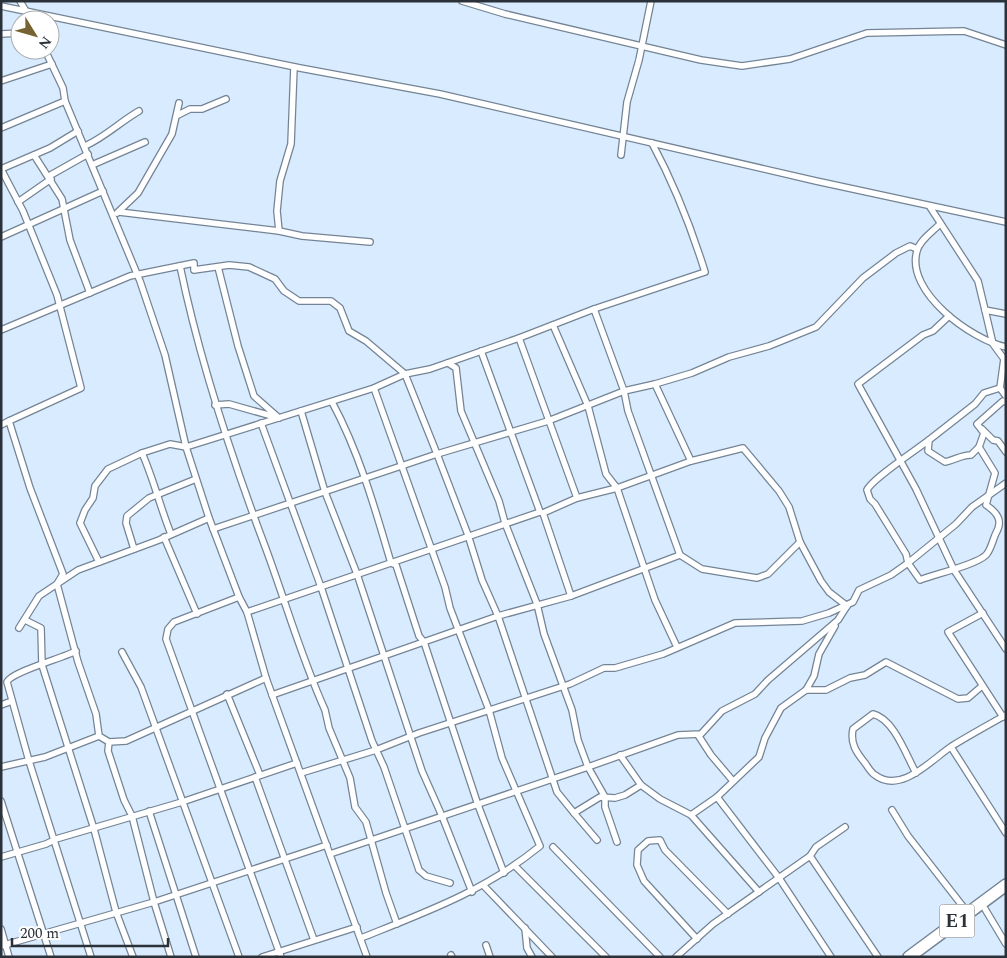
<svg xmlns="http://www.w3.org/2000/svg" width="1007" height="958" font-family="Spectral,serif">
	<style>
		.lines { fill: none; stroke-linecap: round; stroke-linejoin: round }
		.street-casing { stroke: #748495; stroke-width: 8 }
		.highway-casing { stroke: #748495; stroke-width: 14 }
		.street { stroke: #fff; stroke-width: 5.5 }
		.highway { stroke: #fff; stroke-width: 11 }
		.labels { text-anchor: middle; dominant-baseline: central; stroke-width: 5; stroke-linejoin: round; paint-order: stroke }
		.shield { fill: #fff; stroke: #6a6f74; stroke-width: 1 }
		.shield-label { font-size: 19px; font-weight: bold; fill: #2a3138 }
	</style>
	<rect width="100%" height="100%" fill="#d9ebff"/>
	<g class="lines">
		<g class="street-casing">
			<g id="street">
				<polyline points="20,1 31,20"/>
				<polyline points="462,1 505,14 701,60 742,66 790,59 867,33 964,31 1006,45"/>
				<polyline points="1,6 300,68 440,94 816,181 1006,222"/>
				<polyline points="1,34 20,33"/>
				<polyline points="45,50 63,88 65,101 140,281 165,355 186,447 209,518 239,597 247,612 266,678 367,957"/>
				<polyline points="1,81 52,64"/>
				<polyline points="178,115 190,109 202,109 226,99"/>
				<polyline points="1,128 65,101"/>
				<path d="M85,146c20,-9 35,-24 54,-35"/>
				<polyline points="34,155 62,199 70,240 90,293"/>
				<polyline points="621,155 627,102 639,60 651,1"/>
				<polyline points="92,165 145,142"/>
				<polyline points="1,169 23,211 57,295 81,388 9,421 30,488 63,574 57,584 39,596 19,628"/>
				<polyline points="1,169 50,148 78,131"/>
				<polyline points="49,176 88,154"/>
				<polyline points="18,202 51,179"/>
				<polyline points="930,207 978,281 985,310 1006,314"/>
				<polyline points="119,212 279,231 302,236 370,242"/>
				<polyline points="117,213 138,193 172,134 179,103"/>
				<path d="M939,225c-7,7 -20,16 -22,26 -12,41 55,89 89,96"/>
				<polyline points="279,231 277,211 280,181 291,144 294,67"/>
				<polyline points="1,237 103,191"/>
				<path d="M180,266c20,97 51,190 86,283 20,54 35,108 59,161l4,18 21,50 5,29 11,15 20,71 11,31"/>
				<path d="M594,309l111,-37c-14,-45 -31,-88 -53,-129"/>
				<polyline points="985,310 993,344 1004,359 1000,388 1006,396"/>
				<polyline points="949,316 933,331 923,335 858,384 916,489 954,570 1006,649"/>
				<polyline points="553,325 588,406 606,474 617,488 655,600 677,647"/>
				<polyline points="1,330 130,276 194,263 194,270 229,265 249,267 275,279 284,291 299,301 331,301 340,308 349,331 366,341 405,374 430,369 519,338 577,498 543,513 571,596 680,555 702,569 757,578 768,574 800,542"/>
				<polyline points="481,351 540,512"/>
				<polyline points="655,384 692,373 729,357 769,346 816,327 863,278 896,253 910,246 917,249"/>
				<path d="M1000,388l-16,5 -9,11 -46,36 -1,11 17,11c10,-2 16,-7 26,-7l8,-8 5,-14 -7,-9 26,-23 3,1"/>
				<path d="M332,402c27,50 43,106 59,161l5,2 23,71 5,6 54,163 26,68"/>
				<polyline points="215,405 229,404 279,418 254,396 238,346 218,267"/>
				<polyline points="301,411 325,492 357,574 422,771 442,816 472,892"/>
				<polyline points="261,423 321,587 372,741 384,767 419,870 426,876 450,883"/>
				<polyline points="1,425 9,421"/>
				<polyline points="982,429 993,440 998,441 1006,452"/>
				<path d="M929,440c-13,10 -57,39 -62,50l3,9 5,5 31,50 2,9 12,17c15,-6 56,-15 66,-25 5,-5 7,-16 10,-22 7,-12 2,-20 -10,-28l9,-32 -16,-26"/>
				<path d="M142,453c12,27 18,54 29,81"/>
				<polyline points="577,498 617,488 691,461 743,448 779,491 789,507 800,542 821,581 829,592 847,606"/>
				<polyline points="213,529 437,454 548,421 624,391 594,309 519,338"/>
				<polyline points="164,537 197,614"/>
				<polyline points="134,549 126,523 127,516 149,498 196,479"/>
				<polyline points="680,555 628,411 624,391 655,384 691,461"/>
				<polyline points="99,562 80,523 85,510 93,498 95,486 108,469 142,453 170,444 186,447 374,388 405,374 437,454 468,535 482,580 498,616 557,792 574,813"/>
				<polyline points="239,597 174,622 168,629 166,639 281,957"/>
				<polyline points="247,612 540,512 543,513"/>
				<polyline points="983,613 948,632 1003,717"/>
				<polyline points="25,620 41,628 42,665 94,829 116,912 133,957"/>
				<path d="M76,651c-13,7 -65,21 -69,31l22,79 62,196"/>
				<polyline points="122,652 141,687 239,957"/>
				<polyline points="806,690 826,690 850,678 865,675 886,662 958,699 968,698 982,686"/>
				<polyline points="227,694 260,775"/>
				<polyline points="272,695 498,616 571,596"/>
				<polyline points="1,705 12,701"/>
				<polyline points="698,735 711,755 733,781"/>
				<polyline points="99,736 96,714 78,662 57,584 78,570 159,540 209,518"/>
				<polyline points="109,742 126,741 266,678"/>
				<polyline points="951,747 1006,833"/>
				<polyline points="620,755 641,785 660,799 691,815 759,892"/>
				<polyline points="1,767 45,757 99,736 109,742 108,751 124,800 132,816 154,902 171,957"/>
				<polyline points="301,773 376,750 419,733 570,684 604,668 615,668 663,654 735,623 802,621 829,613 853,602 859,590 891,575 908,563 956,524 972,507 1006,483"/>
				<path d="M916,773c-10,-18 -22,-54 -43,-59l-20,15c-3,14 3,23 12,34 3,4 6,10 10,12 26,20 57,-16 77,-29 18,-11 36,-21 54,-31"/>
				<polyline points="255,777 314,940"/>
				<polyline points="717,797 779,878 831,957"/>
				<polyline points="1,801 51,957"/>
				<polyline points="892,810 908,836 968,913"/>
				<polyline points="149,811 196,957"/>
				<polyline points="691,815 717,797 759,757 765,738 781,708 806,690 814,676 819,654 835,626"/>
				<polyline points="597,840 574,813 600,797 615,798 625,795 641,785"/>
				<polyline points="617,842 605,807 605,797 588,767 678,735 701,734 722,711 755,694 768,680 838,620 847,606"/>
				<polyline points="553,847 660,957"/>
				<polyline points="330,854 588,767 578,740 572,710 544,634 537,604 505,523 499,501 461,411 456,368 448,363"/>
				<polyline points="810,856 878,957"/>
				<polyline points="1,857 46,844 56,839 182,802 297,763"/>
				<polyline points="515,866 606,957"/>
				<polyline points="484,886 552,957"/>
				<polyline points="985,909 1006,944"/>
				<polyline points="525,928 527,948 532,957"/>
				<polyline points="1,929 9,957"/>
				<path d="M361,938c65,-26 124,-47 179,-92l-38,-88 -13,-48 -39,-102 -5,-21 -71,-199"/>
				<polyline points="697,939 644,881 637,865 638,850 648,841 660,840 665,850 728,914"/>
				<polyline points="486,945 490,957"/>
				<polyline points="1,946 154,902 327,845"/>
				<polyline points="451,955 452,957"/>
				<polyline points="262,957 357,927"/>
				<polyline points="676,957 713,924 810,856 816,847 845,827"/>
			</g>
		</g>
		<g class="highway-casing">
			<polyline id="highway" points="909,957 1006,885"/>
		</g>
		<use href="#street" class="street"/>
		<use href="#highway" class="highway"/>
	</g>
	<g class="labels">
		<rect class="shield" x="939.5" y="904.5" width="35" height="33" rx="4"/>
		<g class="shield-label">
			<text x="957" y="921">E1</text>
		</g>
	</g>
	<rect width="1007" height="958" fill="none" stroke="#2a3138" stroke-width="5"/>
	<g transform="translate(35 35) rotate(127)"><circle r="24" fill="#ffffff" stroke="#aaadaf"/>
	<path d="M0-4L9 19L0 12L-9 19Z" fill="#766331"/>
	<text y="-8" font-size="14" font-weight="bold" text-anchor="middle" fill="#2a3138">N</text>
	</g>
	<path d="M12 938v8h156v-8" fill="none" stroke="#2a3138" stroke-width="2.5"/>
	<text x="20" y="938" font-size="15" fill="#2a3138" stroke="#ffffff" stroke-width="4" paint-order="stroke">200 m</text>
</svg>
